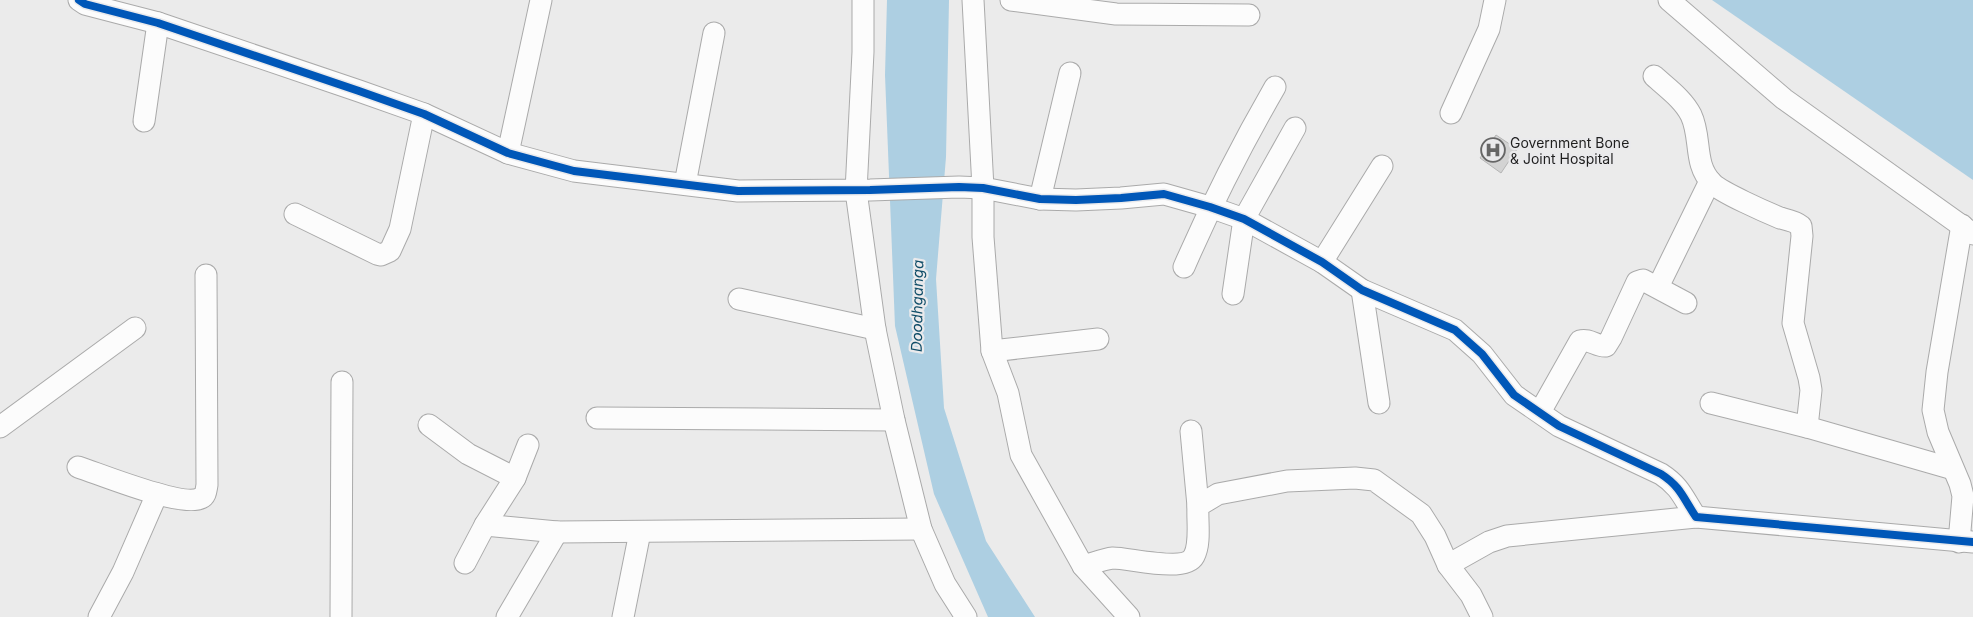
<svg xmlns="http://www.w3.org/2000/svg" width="1973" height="617" font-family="Inter,sans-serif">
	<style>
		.water { fill: #adcfe2 }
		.building { fill: #d3d3d3; stroke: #b5b5b5 }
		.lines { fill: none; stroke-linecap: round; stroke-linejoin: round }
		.minor-casing { stroke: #aaa; stroke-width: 23 }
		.minor { stroke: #fcfcfc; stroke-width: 21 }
		.cycleway-casing { stroke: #eaeaec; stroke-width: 11 }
		.cycleway { stroke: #0057b8; stroke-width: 8 }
		.labels { text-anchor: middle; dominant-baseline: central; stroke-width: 4.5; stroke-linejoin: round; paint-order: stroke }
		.poi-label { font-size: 14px; fill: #1f1f1f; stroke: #eaeaec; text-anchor: start }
		.water-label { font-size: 15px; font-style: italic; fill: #104d68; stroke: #eaeaec }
	</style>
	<rect width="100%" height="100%" fill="#ebebeb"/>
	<g class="water">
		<polygon points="887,0 949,0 946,157 936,279 944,408 986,541 1035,617 988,617 934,494 895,326 885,75"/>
		<polygon points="1712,0 1973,0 1973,180"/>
	</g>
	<polygon class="building" points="1496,135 1517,149 1501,173 1480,158"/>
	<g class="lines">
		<g class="minor-casing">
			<g id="minor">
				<path d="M79,0l6,4 73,19 201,68 65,23 84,39 66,18 164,20 132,-1 89,-3 24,1 57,11 36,1 45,-2 43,-4 46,13 34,12 78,43 40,28 93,40 27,24 32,41 45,31 102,48c20,13 22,24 35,43l277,25"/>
				<polyline points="863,0 863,52 856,191 875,329 894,420 921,529 945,584 966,617"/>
				<polyline points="973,0 983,188 983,237 992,351 1008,393 1021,455 1083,566 1129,617"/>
				<polyline points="1011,0 1116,14 1249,15"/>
				<polyline points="1669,0 1784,99 1973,234"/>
				<path d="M1654,76c13,12 29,23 37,39 11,23 2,49 21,68 8,9 56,30 68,35 8,2 15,3 21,8l1,10 -9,87 16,55 2,12 -4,37 146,42"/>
				<polyline points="1451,113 1489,29 1495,0"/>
				<polyline points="144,121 158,23"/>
				<polyline points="508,153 541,0"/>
				<polyline points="685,184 714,33"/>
				<polyline points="1040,199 1070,73"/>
				<polyline points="295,214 377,254 381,255 390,251 400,229 424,114"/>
				<polyline points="1322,262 1382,166"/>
				<path d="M1184,267c27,-62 57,-121 91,-180"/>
				<polyline points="1658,287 1710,181"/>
				<polyline points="1362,290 1379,403"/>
				<polyline points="1233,294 1244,219 1295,128"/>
				<polyline points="739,299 875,329"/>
				<polyline points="992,351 1098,339"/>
				<polyline points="1711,403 1807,427"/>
				<path d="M1540,412l40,-71c9,-3 17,6 26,5l5,-8 26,-56 6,-2 43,23"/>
				<polyline points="597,418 894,420"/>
				<polyline points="429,425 468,454 515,478 485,525 465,563"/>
				<polyline points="0,427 135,328"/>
				<polyline points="1191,431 1198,506"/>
				<path d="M78,467c22,7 104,41 123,31 5,-2 5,-8 6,-13l-1,-210"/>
				<polyline points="515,478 528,445"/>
				<polyline points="485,525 557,532 921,529"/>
				<polyline points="1959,542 1963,496 1960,484 1938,432 1933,410 1937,372 1962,225"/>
				<polyline points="1448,565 1489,542 1507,536 1696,517"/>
				<path d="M1083,566c9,-2 20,-7 30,-8 17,0 72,15 81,-2 7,-13 3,-35 4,-50l20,-12 69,-13 68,-3 19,2 47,34 14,22 13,29 23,30 11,22"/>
				<polyline points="99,617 123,572 157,494"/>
				<polyline points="341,617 342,382"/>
				<polyline points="507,617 557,532"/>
				<polyline points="623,617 640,532"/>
			</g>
		</g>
		<use href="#minor" class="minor"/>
		<g class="cycleway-casing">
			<path id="cycleway" d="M79,0l6,4 73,19 201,68 65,23 84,39 66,18 164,20 132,-1 89,-3 24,1 57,11 36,1 45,-2 43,-4 46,13 34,12 78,43 40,28 93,40 27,24 32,41 45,31 102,48c20,13 22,24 35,43l277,25"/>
		</g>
		<use href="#cycleway" class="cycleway"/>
	</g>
	<defs>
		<g id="hospital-ring" transform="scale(1.25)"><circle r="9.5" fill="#eaeaec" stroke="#666" stroke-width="1.5"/><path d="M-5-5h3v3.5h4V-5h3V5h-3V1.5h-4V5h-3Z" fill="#666"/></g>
	</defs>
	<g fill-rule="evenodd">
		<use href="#hospital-ring" x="1493" y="150"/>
	</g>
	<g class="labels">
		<g class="poi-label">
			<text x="1510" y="142">Government Bone<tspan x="1510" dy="16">&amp; Joint Hospital</tspan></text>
		</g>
		<g class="water-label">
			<text transform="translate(917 306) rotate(-89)">Doodhganga</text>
		</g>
	</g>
</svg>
